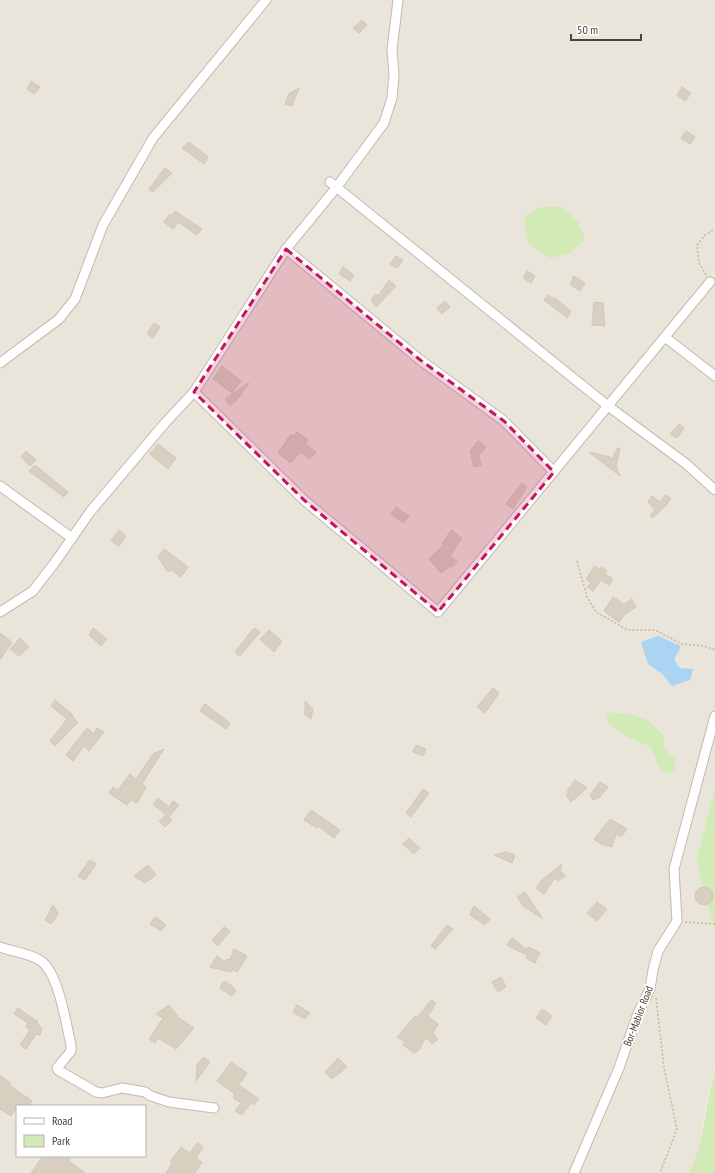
<svg xmlns="http://www.w3.org/2000/svg" width="715" height="1173" font-family="'PT Sans Narrow',sans-serif">
	<style>
		.residential { fill: #eae5da; fill-rule: evenodd }
		.green { fill: #d2eab5 }
		.water { fill: #a9d4f2 }
		.building { fill: #d8cfc1; stroke: #d3c7b4 }
		.lines { fill: none; stroke-linecap: round; stroke-linejoin: round }
		.minor-casing { stroke: #c2bbae; stroke-width: 11 }
		.path { stroke: #c4b79f; stroke-width: 1.5; stroke-dasharray: 2 2; stroke-linecap: butt }
		.minor { stroke: #fff; stroke-width: 9 }
		.marked { fill: #c2185b; fill-opacity: 0.2; stroke: #c2185b; stroke-width: 3; stroke-dasharray: 8 5; stroke-linejoin: round }
		.labels { text-anchor: middle; dominant-baseline: central; stroke-width: 3; stroke-linejoin: round; paint-order: stroke }
		.street-label { font-size: 11px; fill: #4b4439; stroke: #fff }
	</style>
	<rect width="100%" height="100%" fill="#f6f3ec"/>
	<path class="residential" d="M0,0h715v786l-19,75 19,71v137l-6,20 -13,72 -7,12h-689zM17,1106h128v50h-128z"/>
	<g class="green">
		<path d="M540,207h22l16,15 7,17 -15,14 -19,5c-22,-10 -27,-17 -26,-42z"/>
		<path d="M611,712l19,2 18,6 15,15 1,12 11,12v11l-7,4 -8,-5 -9,-22c-15,-7 -38,-13 -45,-30z"/>
		<polygon points="715,786 715,932 696,861"/>
		<path d="M715,1070v103h-26c15,-27 16,-72 26,-103z"/>
	</g>
	<polygon class="water" points="658,636 681,646 674,660 680,668 693,669 690,680 672,686 662,674 648,664 641,642"/>
	<g class="building">
		<polygon points="362,20 367,25 359,33 353,28"/>
		<polygon points="31,81 40,87 34,94 27,89"/>
		<polygon points="682,87 691,93 685,101 677,95"/>
		<polygon points="299,88 292,106 285,104 289,94"/>
		<polygon points="686,131 695,137 690,144 681,138"/>
		<polygon points="189,142 208,157 204,164 182,148"/>
		<polygon points="165,168 172,173 153,192 149,189"/>
		<polygon points="175,211 202,229 197,235 178,222 173,229 164,222 170,214 172,215"/>
		<polygon points="396,256 403,260 397,268 390,264"/>
		<polygon points="343,267 354,275 350,281 339,274"/>
		<polygon points="527,271 535,276 531,283 523,278"/>
		<polygon points="574,276 585,283 580,291 570,284"/>
		<polygon points="389,280 396,286 376,307 371,300 376,294 378,296"/>
		<polygon points="548,295 553,299 554,297 571,311 567,318 544,300"/>
		<polygon points="445,301 450,307 442,314 437,308"/>
		<polygon points="594,302 603,303 605,326 592,325"/>
		<polygon points="154,323 160,327 153,338 147,334"/>
		<polygon points="222,366 241,381 232,393 213,379"/>
		<polygon points="249,383 237,400 230,405 225,399"/>
		<polygon points="679,424 684,428 677,438 670,434"/>
		<polygon points="297,432 308,440 305,444 316,452 310,459 300,452 291,463 278,453 291,434 294,436"/>
		<polygon points="478,441 486,447 479,455 481,465 474,467 470,451"/>
		<polygon points="158,444 176,458 168,469 150,454"/>
		<polygon points="618,448 620,448 616,467 620,476 589,452 610,457 611,460"/>
		<polygon points="26,451 36,460 30,466 21,457"/>
		<polygon points="35,465 68,492 64,497 29,471"/>
		<polygon points="522,483 527,487 513,509 506,504"/>
		<polygon points="665,495 671,498 666,506 652,518 650,516 655,510 648,502 652,496 660,502"/>
		<polygon points="396,507 409,516 403,523 391,514"/>
		<polygon points="119,530 126,536 119,546 111,541"/>
		<polygon points="451,530 462,538 450,556 457,561 452,567 450,566 441,573 429,559 444,545 442,544"/>
		<polygon points="164,549 188,567 181,577 171,570 168,572 158,557"/>
		<polygon points="595,566 600,570 602,567 607,571 605,574 613,579 609,585 601,580 593,591 587,587 591,583 586,579"/>
		<polygon points="613,597 624,604 632,599 636,607 625,614 619,622 604,611"/>
		<polygon points="93,628 107,639 101,646 89,635"/>
		<polygon points="254,628 260,632 240,656 235,652"/>
		<polygon points="269,630 282,641 274,652 260,639"/>
		<polygon points="0,633 12,642 0,660"/>
		<polygon points="20,638 29,647 19,656 10,649"/>
		<polygon points="493,688 499,693 485,713 477,707"/>
		<polygon points="55,700 73,715 72,716 78,722 55,746 50,741 67,719 51,706"/>
		<polygon points="305,701 313,709 311,719 305,715"/>
		<polygon points="205,704 230,723 226,729 200,711"/>
		<polygon points="87,728 94,734 97,728 104,732 89,751 84,746 73,761 66,755"/>
		<polygon points="416,745 426,749 423,756 413,752"/>
		<polygon points="164,749 142,784 146,787 137,803 131,800 127,805 109,793 113,787 118,790 130,774 136,779 153,754"/>
		<polygon points="575,780 587,788 571,802 566,795 569,792 567,791"/>
		<polygon points="600,782 608,787 600,797 593,800 590,795"/>
		<polygon points="423,789 429,793 411,817 406,813"/>
		<polygon points="158,798 169,807 173,801 179,805 169,817 172,820 165,827 159,821 166,815 153,804"/>
		<polygon points="311,810 340,830 334,838 318,826 317,828 304,820"/>
		<polygon points="610,819 627,829 621,837 616,834 612,847 601,844 594,839"/>
		<polygon points="409,838 420,848 414,854 403,844"/>
		<polygon points="506,852 515,855 512,863 494,855"/>
		<polygon points="90,860 96,864 85,880 78,876"/>
		<polygon points="562,864 560,870 565,876 558,881 555,878 544,894 536,888 541,881"/>
		<polygon points="148,865 156,875 145,883 134,876"/>
		<circle cx="704" cy="896" r="9"/>
		<polygon points="525,892 532,903 543,919 523,906 517,897"/>
		<polygon points="597,902 607,909 597,921 587,913"/>
		<polygon points="53,905 58,914 51,924 45,920"/>
		<polygon points="474,906 490,919 485,925 470,915"/>
		<polygon points="155,917 166,925 161,931 150,924"/>
		<polygon points="447,925 453,929 435,949 431,946"/>
		<polygon points="224,927 230,931 218,946 212,940"/>
		<polygon points="512,938 526,949 528,947 540,953 535,963 526,958 528,956 507,945"/>
		<polygon points="234,949 247,956 237,972 233,970 230,972 210,967 217,956 225,962 227,959 230,960"/>
		<polygon points="501,977 506,987 498,992 492,982"/>
		<polygon points="223,982 227,982 236,990 232,996 220,988"/>
		<polygon points="431,1000 436,1003 428,1016 438,1024 433,1033 438,1039 432,1044 426,1037 419,1050 414,1053 403,1045 405,1042 397,1037 415,1016 417,1018"/>
		<polygon points="169,1005 179,1018 194,1028 176,1049 158,1038 155,1043 149,1039 163,1018 156,1014"/>
		<polygon points="297,1005 310,1013 305,1019 293,1012"/>
		<polygon points="18,1008 38,1022 37,1024 42,1028 40,1035 36,1034 26,1049 20,1045 30,1030 26,1027 28,1023 14,1014"/>
		<polygon points="542,1009 552,1016 546,1025 536,1018"/>
		<polygon points="203,1057 210,1062 196,1081 197,1065"/>
		<polygon points="338,1058 347,1067 332,1079 325,1072"/>
		<polygon points="231,1062 247,1073 239,1085 259,1099 254,1105 252,1103 247,1108 242,1115 235,1111 241,1103 233,1098 235,1094 217,1081"/>
		<polygon points="0,1075 11,1084 9,1085 32,1101 28,1106 17,1106 11,1116 0,1109"/>
		<polygon points="197,1143 203,1147 196,1158 202,1162 195,1173 166,1173 172,1163 170,1162 181,1147 190,1153"/>
		<polygon points="43,1156 66,1156 70,1159 69,1161 85,1173 31,1173"/>
	</g>
	<g class="lines">
		<g class="minor-casing">
			<g id="minor">
				<polyline points="330,182 608,406 685,463 715,490"/>
				<polyline points="286,249 419,359 504,421 554,472"/>
				<polyline points="665,337 715,376"/>
				<polyline points="0,363 59,319 75,299 103,225 153,138 266,0"/>
				<polyline points="194,392 304,500 438,612 710,282"/>
				<polyline points="0,486 72,538"/>
				<polyline points="0,612 33,591 56,561 90,512 165,423 194,392 286,249 336,188 384,123 392,98 394,75 392,50 398,0"/>
				<path d="M0,947c13,5 29,6 41,14 18,13 25,63 30,84v6l-14,17 1,2 38,22 6,1 20,-5 23,4 6,4 18,6 45,6"/>
				<polyline points="574,1173 619,1068 638,1013 650,989 653,970 658,951 677,921 674,869 715,716"/>
			</g>
		</g>
		<g class="path">
			<polyline points="706,275 699,263 697,245 705,235 715,229"/>
			<polyline points="577,561 587,597 596,612 628,630 655,630 682,644 704,646 715,650"/>
			<polyline points="685,922 715,924"/>
			<polyline points="656,998 664,1068 677,1129 660,1173"/>
		</g>
		<use href="#minor" class="minor"/>
	</g>
	<path class="marked" d="M286,249l133,110 85,62 50,51 -116,140 -134,-112 -110,-108z"/>
	<g class="labels">
		<g class="street-label">
			<text transform="translate(638 1016) rotate(-69)">Bor-Mabior Road</text>
		</g>
	</g>
	<rect x="16" y="1105" width="130" height="52" fill="#ffffff" stroke="#b7b4b0"/>
	<rect x="24" y="1118" width="20" height="6" fill="#ffffff" stroke="#b7b4b0"/>
	<text x="52" y="1125" font-size="12" fill="#4b4439">Road</text>
	<rect x="24" y="1135" width="20" height="12" fill="#d2eab5" stroke="#b7b4b0"/>
	<text x="52" y="1145" font-size="12" fill="#4b4439">Park</text>
	<path d="M571 34v6h70v-6" fill="none" stroke="#4b4439" stroke-width="2"/>
	<text x="577" y="34" font-size="12" fill="#4b4439" stroke="#ffffff" stroke-width="3" paint-order="stroke">50 m</text>
</svg>
